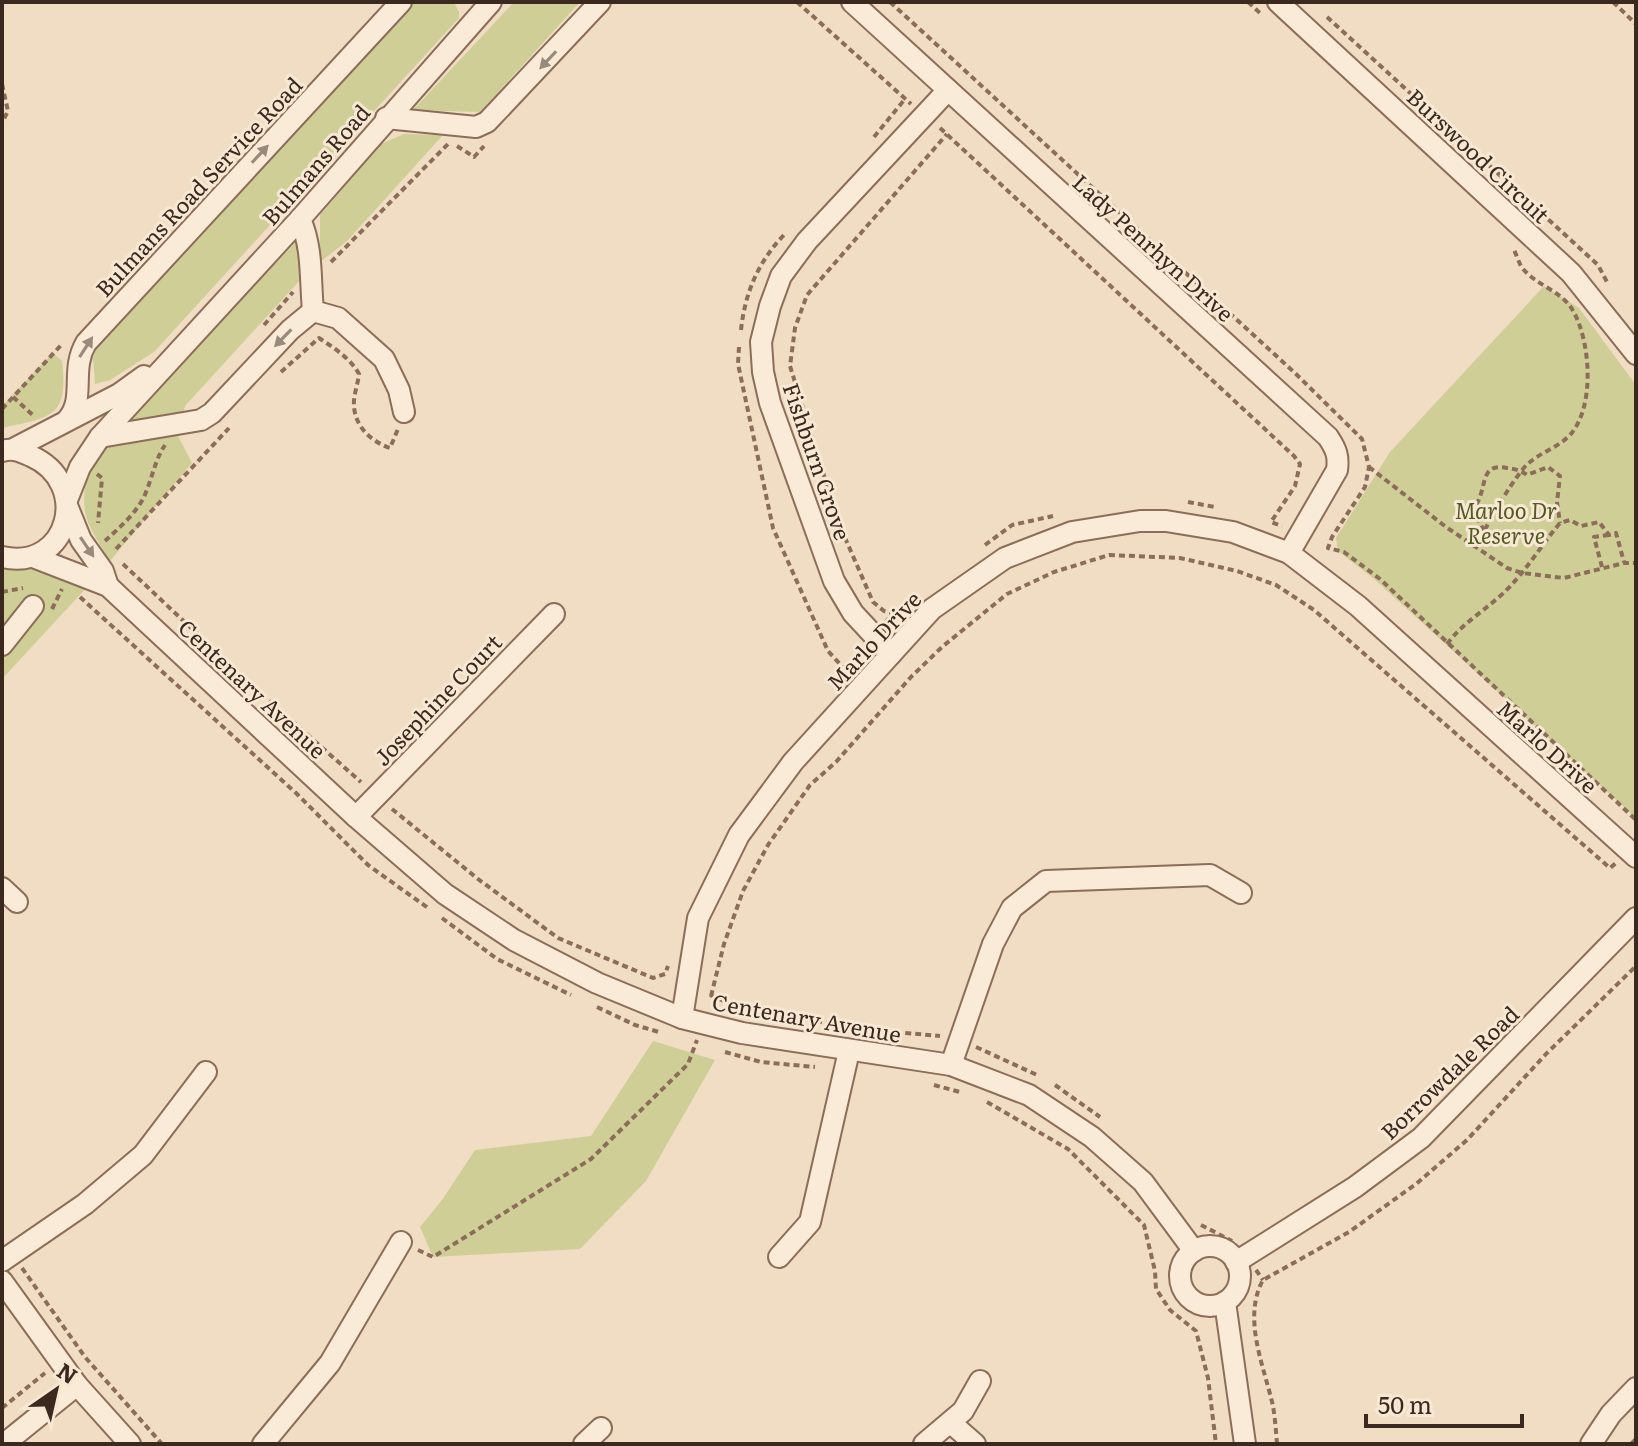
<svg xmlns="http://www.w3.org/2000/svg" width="1638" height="1446" font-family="Literata,serif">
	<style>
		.green { fill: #cfce97 }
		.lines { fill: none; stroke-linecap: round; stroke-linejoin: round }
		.minor-casing { stroke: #8c6d59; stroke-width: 24 }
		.path { stroke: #8c6d59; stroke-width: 4; stroke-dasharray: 6 4; stroke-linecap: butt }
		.minor { stroke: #faebd8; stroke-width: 20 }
		.oneway { fill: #9a8a7b }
		.labels { text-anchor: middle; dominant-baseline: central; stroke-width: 6; stroke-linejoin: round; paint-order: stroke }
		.street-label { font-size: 22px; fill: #3b281e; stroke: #f7e8d4 }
		.park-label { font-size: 22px; font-style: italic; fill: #535923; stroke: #f7e8d4 }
	</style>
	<rect width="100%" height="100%" fill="#f0ddc4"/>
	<g class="green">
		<polygon points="411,2 454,2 459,12 459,18 154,352 110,380 95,384 93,358 98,342"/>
		<polygon points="514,2 580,2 480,112 413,110"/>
		<polygon points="404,134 443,135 347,241 320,262 320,215 381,144"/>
		<path d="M295,243l6,15 1,20 -117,128 -8,28 15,29 -82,98c-28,-45 -31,-49 -20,-102z"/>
		<polygon points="1544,286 1579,308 1636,385 1636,818 1373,578 1338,551 1336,538 1390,452"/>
		<path d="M53,353l9,8c7,57 -11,56 -60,67v-22z"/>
		<polygon points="59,551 88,586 2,679 2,570"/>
		<polygon points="653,1041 715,1060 646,1181 580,1249 433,1257 420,1227 442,1200 475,1150 591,1136"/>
	</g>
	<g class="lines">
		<g class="minor-casing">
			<g id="minor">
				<path d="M852,2l476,435c8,12 11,19 9,33l-48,83"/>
				<polyline points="1278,2 1571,273 1636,354"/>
				<polyline points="386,118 476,127 487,122 600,2"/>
				<polyline points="313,311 338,318 384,359 399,390 404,412"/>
				<path d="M68,419c18,-21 2,-49 18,-76l315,-341"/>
				<path d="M100,437l101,-17 11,-7 78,-83 23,-19c-3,-31 0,-63 -13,-92"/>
				<polyline points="15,448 119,394 144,376"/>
				<path d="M2,451c12,-3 18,0 29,5 61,27 38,116 -29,101"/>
				<polyline points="67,500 80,467 100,437 300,219 491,2"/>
				<polyline points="68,508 81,540 103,571 108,586"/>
				<polyline points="33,557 108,586 356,817 445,894 514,940 597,983 682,1018 742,1033 951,1065 1029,1095 1092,1137 1143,1182 1194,1251"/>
				<polyline points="2,645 33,606"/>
				<polyline points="891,654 853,613 834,581 770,403 763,372 761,342 770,306 781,276 807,241 948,90"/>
				<polyline points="356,817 554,614"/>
				<polyline points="2,888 17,902"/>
				<polyline points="682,1018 698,918 739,835 793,762 932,609 1005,558 1072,532 1140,521 1166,521 1233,532 1289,553 1358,606 1636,857"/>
				<polyline points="951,1065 993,944 1012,908 1046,881 1210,875 1241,893"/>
				<circle cx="1210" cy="1276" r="30"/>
				<polyline points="779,1257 810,1222 849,1051"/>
				<polyline points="2,1261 85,1204 143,1155 206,1072"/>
				<polyline points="1236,1262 1355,1187 1421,1138 1636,918"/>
				<polyline points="2,1281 77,1385 130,1444"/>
				<polyline points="1225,1302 1245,1444"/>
				<polyline points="951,1423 975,1444"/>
				<polyline points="4,1444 77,1385"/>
				<polyline points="263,1444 330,1363 401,1242"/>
				<polyline points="584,1444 601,1428"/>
				<polyline points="924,1444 963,1411 980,1381"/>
				<polyline points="1591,1444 1611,1414 1636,1388"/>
			</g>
		</g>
		<g class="path">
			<polyline points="797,2 911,104"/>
			<polyline points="890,2 1296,374 1362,439 1369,467 1365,487 1332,537 1328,548 1344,552 1380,579 1636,820"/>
			<polyline points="1248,2 1261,14"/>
			<polyline points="1613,2 1636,24"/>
			<polyline points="1327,17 1598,265 1607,282"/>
			<polyline points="2,84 8,111 2,123"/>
			<polyline points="940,128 1294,456 1300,464 1295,486 1271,522 1282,526"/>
			<polyline points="874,137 905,99"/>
			<polyline points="457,146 474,157 484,146"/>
			<polyline points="331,262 449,143"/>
			<polyline points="264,325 293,292"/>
			<path d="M741,330c4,-37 17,-68 43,-95"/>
			<polyline points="739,347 738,364 773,528 828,651 849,674"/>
			<path d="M281,372l38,-34c15,10 31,20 40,36 -1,10 -6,22 -5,32 1,21 18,36 36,42l8,-19"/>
			<polyline points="13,397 35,417"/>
			<polyline points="2,409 63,343"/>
			<polyline points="1369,467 1446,527 1507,568 1522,573 1564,578 1624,563 1636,563"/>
			<polyline points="97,474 102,478 98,523"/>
			<polyline points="1188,502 1215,507"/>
			<path d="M1484,531l-11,-22c16,-18 4,-47 34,-41 8,1 13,2 20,7l21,-8 12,9 -3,26 3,21"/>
			<path d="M105,541c15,-14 34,-30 41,-49 7,-17 9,-32 19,-47"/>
			<polyline points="985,545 1012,525 1053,516"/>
			<path d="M1475,547c15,-26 29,-54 48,-78 12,-15 31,-19 45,-32 28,-27 23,-97 4,-128 -10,-17 -35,-24 -48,-39 -5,-5 -7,-15 -11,-22"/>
			<polyline points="116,549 229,428"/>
			<polyline points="123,564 258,691 361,782"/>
			<polyline points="1602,567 1594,537 1609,535"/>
			<polyline points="2,592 23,588"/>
			<polyline points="80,597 296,793 368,865 428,908"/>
			<polyline points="911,600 893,613 884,611 873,602 839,524 790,366 795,328 807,295 947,134"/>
			<polyline points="52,609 62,589"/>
			<polyline points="885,623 893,613"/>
			<path d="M1447,644c15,-20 34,-31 52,-47 25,-22 40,-49 61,-74l10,-3 11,6 18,-4 10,13 7,-2 8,29"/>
			<polyline points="392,809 478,879 558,938 653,978 665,974 668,966"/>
			<polyline points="442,918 497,959 571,995"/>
			<polyline points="710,995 742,1009 872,1030 940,1036"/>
			<polyline points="711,996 724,944 743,891 768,845 810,785 836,762 911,677 942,647 1007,594 1054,572 1109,555 1180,558 1237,571 1276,585 1314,610 1610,868 1616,863"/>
			<polyline points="597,1007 635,1025 659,1032"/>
			<polyline points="976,1047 1037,1075"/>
			<polyline points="725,1052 761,1062 815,1067"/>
			<polyline points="934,1085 960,1092"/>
			<polyline points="1055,1085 1100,1117"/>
			<polyline points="987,1102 1068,1149 1144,1225 1155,1271 1156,1289 1170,1310 1196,1331 1208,1378 1216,1444"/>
			<polyline points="1201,1225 1232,1241"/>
			<polyline points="418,1250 433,1257 591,1159 688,1064 697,1040"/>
			<polyline points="22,1268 85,1357 162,1444"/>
			<polyline points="1256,1270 1263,1280"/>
			<polyline points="2,1408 45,1373"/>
			<path d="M1277,1444c-1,-13 -2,-26 -4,-38 -9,-40 -31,-88 -10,-126l86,-48 67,-48 51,-44 79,-86 90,-88"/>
			<polyline points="1631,1444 1636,1439"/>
		</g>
		<use href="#minor" class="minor"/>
	</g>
	<defs><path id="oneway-solid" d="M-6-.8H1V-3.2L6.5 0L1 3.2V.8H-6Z" transform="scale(2)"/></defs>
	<g class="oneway">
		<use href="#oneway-solid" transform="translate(548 60) rotate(133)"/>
		<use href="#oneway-solid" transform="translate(260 154) rotate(-47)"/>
		<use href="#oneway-solid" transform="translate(283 338) rotate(134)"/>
		<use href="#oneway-solid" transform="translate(86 347) rotate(-57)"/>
		<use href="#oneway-solid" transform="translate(87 547) rotate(56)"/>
	</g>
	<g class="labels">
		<g class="street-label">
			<text transform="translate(1479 155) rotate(43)">Burswood Circuit</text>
			<text transform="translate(315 164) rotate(-49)">Bulmans Road</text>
			<text transform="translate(198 186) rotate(-47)">Bulmans Road Service Road</text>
			<text transform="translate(1154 247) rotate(42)">Lady Penrhyn Drive</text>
			<text transform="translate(818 461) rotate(71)">Fishburn Grove</text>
			<text transform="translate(873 640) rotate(-47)">Marlo Drive</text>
			<text transform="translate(253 688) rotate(43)">Centenary Avenue</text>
			<text transform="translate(437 699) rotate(-46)">Josephine Court</text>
			<text transform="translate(1548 746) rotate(42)">Marlo Drive</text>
			<text transform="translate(807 1017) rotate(10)">Centenary Avenue</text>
			<text transform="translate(1449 1072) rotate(-44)">Borrowdale Road</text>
		</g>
		<g class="park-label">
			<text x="1506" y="509">Marloo Dr<tspan x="1506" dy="25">Reserve</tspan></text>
		</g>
	</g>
	<rect width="1638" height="1446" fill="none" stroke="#3b281e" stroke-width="8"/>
	<g transform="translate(56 1390) rotate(34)" stroke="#f7e8d4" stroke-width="6" paint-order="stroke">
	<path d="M0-6L14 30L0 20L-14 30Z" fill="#3b281e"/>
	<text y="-12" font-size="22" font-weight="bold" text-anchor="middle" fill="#3b281e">N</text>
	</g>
	<path d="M1366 1414v12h156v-12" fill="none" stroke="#3b281e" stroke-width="4"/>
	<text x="1378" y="1414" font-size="24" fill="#3b281e" stroke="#f7e8d4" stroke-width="6" paint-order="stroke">50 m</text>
</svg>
